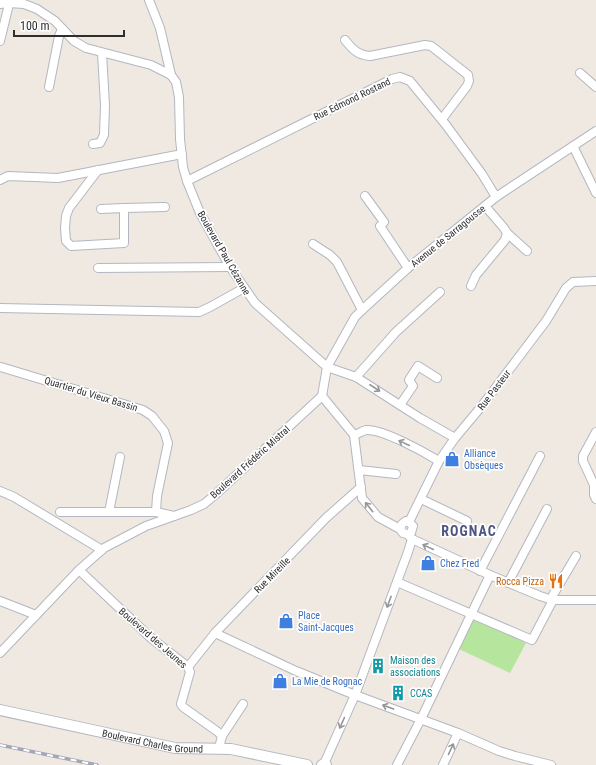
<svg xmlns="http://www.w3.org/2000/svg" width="596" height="765" font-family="'Roboto Condensed',sans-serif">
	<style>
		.green { fill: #b6e59e }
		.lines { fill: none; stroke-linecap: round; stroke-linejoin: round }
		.minor-casing { stroke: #b4b7c1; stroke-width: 10 }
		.tertiary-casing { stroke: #b4b7c1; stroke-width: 12 }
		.minor { stroke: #fff; stroke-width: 8 }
		.tertiary { stroke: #fff; stroke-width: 10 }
		.rail-casing { stroke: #a3a6b8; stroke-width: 3.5 }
		.rail { stroke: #fff; stroke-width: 2; stroke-dasharray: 6; stroke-linecap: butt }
		.oneway { stroke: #969696 }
		.labels { text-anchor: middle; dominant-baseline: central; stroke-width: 3.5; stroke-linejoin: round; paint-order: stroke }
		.street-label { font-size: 10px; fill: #2e2e2e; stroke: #fff }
		.shop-label { font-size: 10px; fill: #366cbe; stroke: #fff; text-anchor: start }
		.food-label { font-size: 10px; fill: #c56008; stroke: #fff; text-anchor: end }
		.culture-label { font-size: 10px; fill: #0d838f; stroke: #fff; text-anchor: start }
		.district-label { font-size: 14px; font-weight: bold; letter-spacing: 1px; fill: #4d5680; stroke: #fff }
	</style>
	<rect width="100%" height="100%" fill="#efe9e1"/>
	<polygon class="green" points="474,619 526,643 510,673 459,649"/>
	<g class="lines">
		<g class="minor-casing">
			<g id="minor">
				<polyline points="149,0 160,28 171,75"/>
				<polyline points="0,4 9,3 24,4 37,9 55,21 74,41 86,48 151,65 171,75 176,82 179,97 180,139 183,167 187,181 200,213 230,267 255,303 327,367 356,377 420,418 455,438"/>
				<path d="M345,40c8,10 13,15 25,16l55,-11 6,1 4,3 33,26 1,6 -2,5 -25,33"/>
				<polyline points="0,41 10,0"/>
				<polyline points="580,73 596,87"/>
				<polyline points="49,87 59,36 62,29"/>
				<polyline points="93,144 100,143 104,135 105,105 102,53"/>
				<polyline points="573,146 596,193"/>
				<polyline points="98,170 69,208 66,216 65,228 66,241 71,246 124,243 124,208 101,209"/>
				<polyline points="0,180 8,176 58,178 182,154"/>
				<polyline points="187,181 392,79 400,77 410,81 446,125 482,174 496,197"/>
				<polyline points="365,196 384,222 380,226 408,268"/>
				<polyline points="124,208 165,207"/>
				<polyline points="507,233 527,251"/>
				<polyline points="313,244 330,255 337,262 362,310"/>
				<polyline points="98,268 230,267"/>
				<polyline points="471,286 476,275 505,240 507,233 504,228 485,206"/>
				<polyline points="0,308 199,312 210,307 244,288"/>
				<polyline points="1,367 143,410 152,416 164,431 168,443 157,496 156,512"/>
				<polyline points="356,377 396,332 440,292"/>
				<polyline points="322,396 354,435 362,498 378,517 400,529 403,533 407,534 411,533 413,526 410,523 406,521 402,524 400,529"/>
				<polyline points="400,405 413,386 409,380 418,366 437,378"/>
				<polyline points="596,432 583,456 583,461 594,485 594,495 596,499"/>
				<path d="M354,435c4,-1 8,-4 12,-5 17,-1 58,22 73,31"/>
				<polyline points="359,470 396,474"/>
				<polyline points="0,491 14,497 102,550"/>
				<polyline points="421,499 467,521"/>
				<polyline points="60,512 156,512 174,516"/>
				<polyline points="109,512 120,457"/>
				<polyline points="409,522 439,461 455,438 481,407 546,321 566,288 573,282 596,281"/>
				<polyline points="409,536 412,539 490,575 540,596 553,600 596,600"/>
				<polyline points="79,570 151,638 188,667 190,672 181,704 183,707 218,732 222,736 219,748"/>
				<polyline points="480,571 540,456"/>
				<polyline points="397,582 532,640 553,600 553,595 576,556"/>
				<polyline points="508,583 547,509"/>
				<polyline points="0,601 36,615"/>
				<polyline points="215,633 296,671 355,695 458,733 499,751 515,756 551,765"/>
				<polyline points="0,653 79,570 104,548 146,526 191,510 204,504 216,494 322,396 327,367 355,317 362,310 408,268 496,197 596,131"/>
				<polyline points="188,667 215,633 326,518 361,487"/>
				<polyline points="222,736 243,704"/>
				<polyline points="324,764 355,695 408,552 412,539"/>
				<polyline points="397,765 421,719 490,575"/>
				<polyline points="443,765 458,733"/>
			</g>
		</g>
		<g class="tertiary-casing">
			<g id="tertiary">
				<path id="s1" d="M0,710l175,38 56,1 76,16"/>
				<polyline points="322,765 326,765"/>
			</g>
		</g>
		<use href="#minor" class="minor"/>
		<use href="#tertiary" class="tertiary"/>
		<g class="rail-casing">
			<polyline id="rail" points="0,745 97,765"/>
		</g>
		<use href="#rail" class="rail"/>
	</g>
	<defs><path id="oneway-shaft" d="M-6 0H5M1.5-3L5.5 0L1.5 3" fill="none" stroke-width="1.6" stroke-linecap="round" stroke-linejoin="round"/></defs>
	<g class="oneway">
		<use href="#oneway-shaft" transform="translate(375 388) rotate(33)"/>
		<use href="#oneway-shaft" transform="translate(404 443) rotate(-155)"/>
		<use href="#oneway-shaft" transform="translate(369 507) rotate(-129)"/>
		<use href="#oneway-shaft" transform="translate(428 547) rotate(-155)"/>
		<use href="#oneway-shaft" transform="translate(389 602) rotate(110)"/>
		<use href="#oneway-shaft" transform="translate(388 707) rotate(-160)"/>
		<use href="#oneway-shaft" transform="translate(342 723) rotate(114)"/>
		<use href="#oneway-shaft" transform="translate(451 749) rotate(-65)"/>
	</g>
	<defs>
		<g id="shop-bare" transform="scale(1.2)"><path d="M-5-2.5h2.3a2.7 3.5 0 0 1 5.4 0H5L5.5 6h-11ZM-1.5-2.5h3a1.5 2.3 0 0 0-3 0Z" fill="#3f7fe0" stroke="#fff" stroke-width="2.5" paint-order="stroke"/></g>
		<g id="restaurant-bare" transform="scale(1.2)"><path d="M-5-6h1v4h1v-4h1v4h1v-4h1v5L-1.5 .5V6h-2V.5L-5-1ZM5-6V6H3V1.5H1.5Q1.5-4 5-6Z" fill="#e8710a" stroke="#fff" stroke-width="2.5" paint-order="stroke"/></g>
		<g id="building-bare" transform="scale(1.2)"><path d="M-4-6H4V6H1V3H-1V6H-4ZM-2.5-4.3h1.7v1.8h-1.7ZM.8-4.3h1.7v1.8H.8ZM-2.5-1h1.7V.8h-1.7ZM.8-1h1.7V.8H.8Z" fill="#0f9aa8" stroke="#fff" stroke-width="2.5" paint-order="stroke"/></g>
	</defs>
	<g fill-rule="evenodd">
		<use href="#shop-bare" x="452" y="459"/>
		<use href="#shop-bare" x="428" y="563"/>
		<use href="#restaurant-bare" x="556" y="581"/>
		<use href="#shop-bare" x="286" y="621"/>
		<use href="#building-bare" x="378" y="666"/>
		<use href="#shop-bare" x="280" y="681"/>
		<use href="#building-bare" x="398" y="693"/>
	</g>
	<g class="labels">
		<g class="street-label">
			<text transform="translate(352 99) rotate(-26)">Rue Edmond Rostand</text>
			<text transform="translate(448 236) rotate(-39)">Avenue de Sarragousse</text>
			<text transform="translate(224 253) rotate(60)">Boulevard Paul Cézanne</text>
			<text transform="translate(494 390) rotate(-53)">Rue Pasteur</text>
			<text transform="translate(91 394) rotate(17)">Quartier du Vieux Bassin</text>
			<text transform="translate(250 462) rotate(-42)">Boulevard Frédéric Mistral</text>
			<text transform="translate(272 575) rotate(-45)">Rue Mireille</text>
			<text transform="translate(153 638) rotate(41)">Boulevard des Jeunes</text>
			<text stroke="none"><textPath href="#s1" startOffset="156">Boulevard Charles Ground</textPath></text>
		</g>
		<g class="shop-label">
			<text x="464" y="453">Alliance<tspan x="464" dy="12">Obsèques</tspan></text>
			<text x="440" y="563">Chez Fred</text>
			<text x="298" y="615">Place<tspan x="298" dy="12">Saint-Jacques</tspan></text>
			<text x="292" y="681">La Mie de Rognac</text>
		</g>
		<g class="food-label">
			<text x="544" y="581">Rocca Pizza</text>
		</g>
		<g class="culture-label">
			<text x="390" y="660">Maison des<tspan x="390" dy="12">associations</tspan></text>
			<text x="410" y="693">CCAS</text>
		</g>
		<g class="district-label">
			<text x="469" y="531">ROGNAC</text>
		</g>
	</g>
	<path d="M14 30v6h110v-6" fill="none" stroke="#2e2e2e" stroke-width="2"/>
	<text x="20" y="30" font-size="12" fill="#2e2e2e" stroke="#ffffff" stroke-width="3" paint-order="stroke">100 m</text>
</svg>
